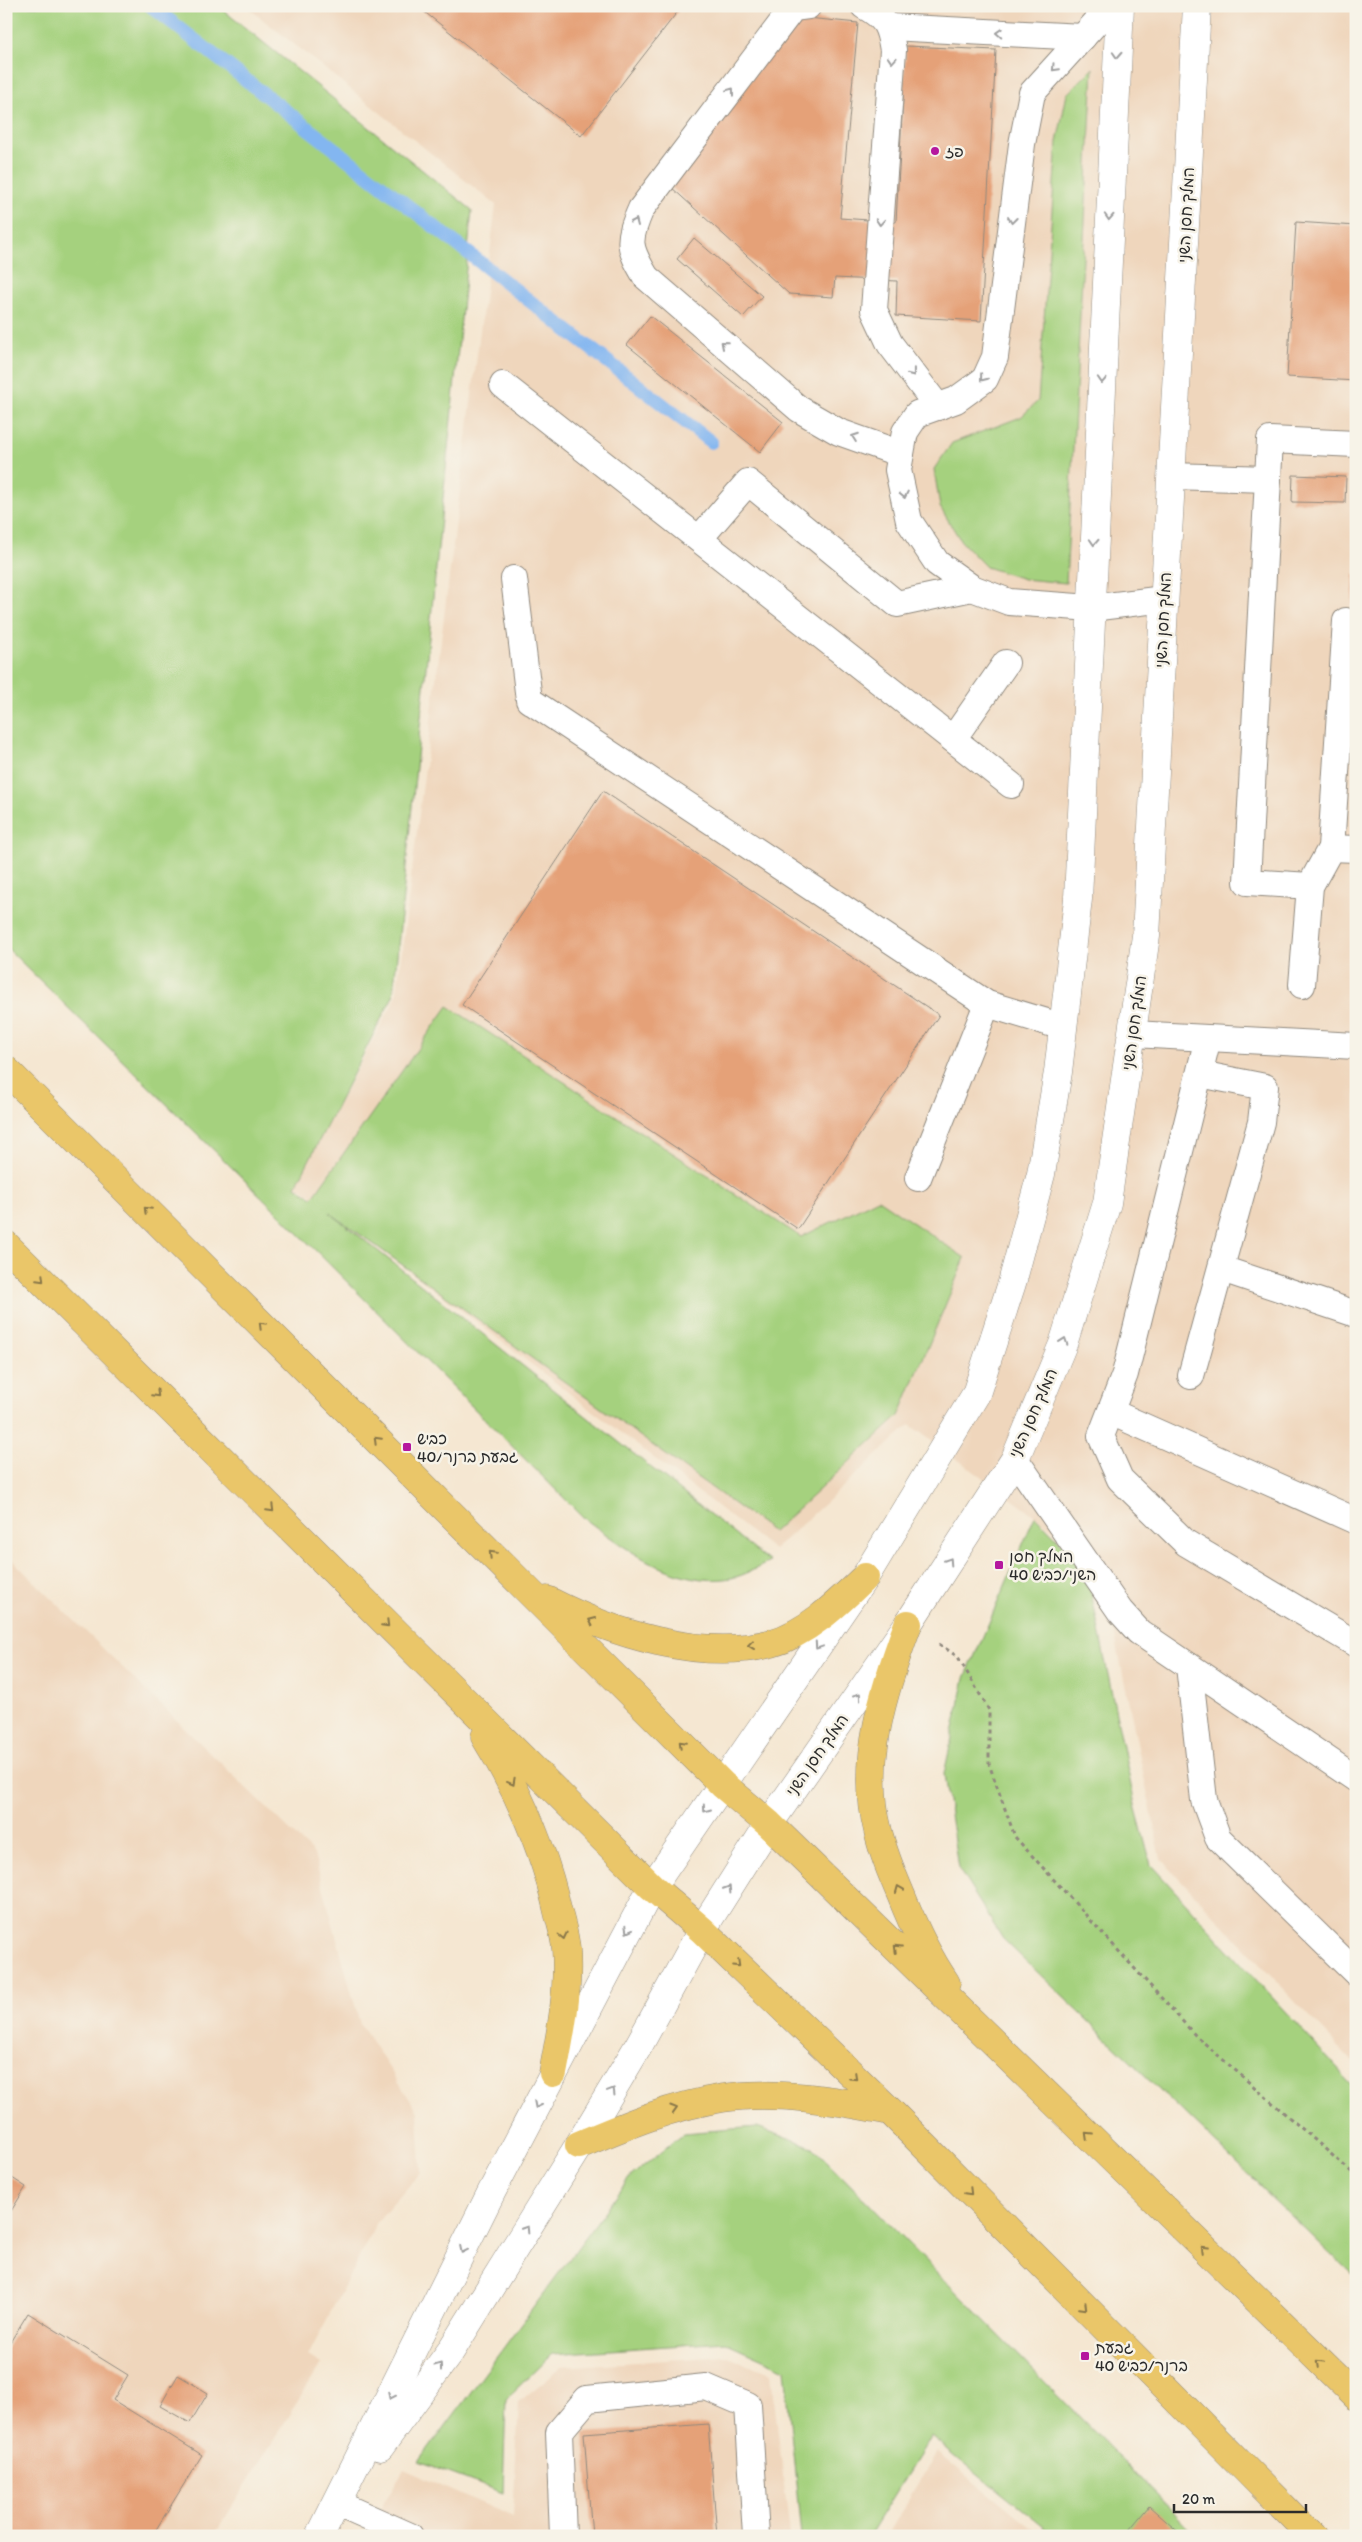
<svg xmlns="http://www.w3.org/2000/svg" width="1362" height="2542" font-family="Itim,'Playpen Sans Hebrew',sans-serif">
	<style>
		.built { fill: #efd6bc }
		.green { fill: #a5d17e; stroke: #687e54 }
		.lines { fill: none; stroke-linecap: round; stroke-linejoin: round }
		.stream { stroke: #83b6f0; stroke-width: 14 }
		.building { fill: #e5a178 }
		.service-casing { stroke: #90897e; stroke-width: 28 }
		.tertiary-casing { stroke: #90897e; stroke-width: 29 }
		.trunk-casing { stroke: #90897e; stroke-width: 29 }
		.path { stroke: #90897e; stroke-width: 3; stroke-dasharray: 4 4; stroke-linecap: butt }
		.service { stroke: #fff; stroke-width: 26 }
		.tertiary { stroke: #fff; stroke-width: 28 }
		.trunk { stroke: #eac669; stroke-width: 28 }
		.oneway { stroke: #a0a0a0 }
		.oneway2 { stroke: #8a784a }
		.poi-dot { fill: #b5179e; stroke: #f7f3e8; stroke-width: 2 }
		.labels { text-anchor: middle; dominant-baseline: central; stroke-width: 5; stroke-linejoin: round; paint-order: stroke }
		.poi-label { font-size: 16px; fill: #2b2b2b; stroke: #f7f3e8; text-anchor: start }
		.street-label { font-size: 16px; fill: #2b2b2b; stroke: #f7f3e8 }
	</style>
	<rect width="100%" height="100%" fill="#f7f3e8"/>
	<filter id="ink" filterUnits="userSpaceOnUse"><feTurbulence type="fractalNoise" baseFrequency=".02" numOctaves="2"/><feDisplacementMap in="SourceGraphic" scale="10" xChannelSelector="R" yChannelSelector="G"/><feConvolveMatrix kernelMatrix="1 2 1 2 8 2 1 2 1" color-interpolation-filters="sRGB"/></filter>
	<filter id="wash" filterUnits="userSpaceOnUse"><feTurbulence type="fractalNoise" baseFrequency=".0096" numOctaves="4" result="noise"/><feDisplacementMap in="SourceGraphic" scale="20" xChannelSelector="R" yChannelSelector="G"/><feGaussianBlur stdDeviation="1.12" result="paint"/><feColorMatrix in="noise" values="0 0 0 0 0 0 0 0 0 0 0 0 0 0 0 0 0 1.4 0 .05"/><feComposite in="paint" operator="in"/></filter>
	<g filter="url(#wash)">
		<rect width="100%" height="100%" fill="#f5e7d2"/>
		<g class="built">
			<polygon points="246,6 1356,6 1356,2065 1161,1859 1100,1563 910,1425 774,1550 296,1184 396,997 496,205"/>
			<polygon points="6,1554 314,1854 360,2024 418,2112 421,2172 377,2222 308,2356 321,2364 214,2536 6,2536"/>
			<polygon points="728,2356 771,2373 790,2536 364,2536 404,2469 513,2517 519,2402 561,2367"/>
			<polygon points="937,2452 1041,2536 887,2536"/>
		</g>
		<g class="green">
			<path d="M6,6h212l254,204 -79,786 -97,190 16,12 136,-192 353,231 77,-38 87,59 -66,158 -126,116 -444,-320 441,350c-12,5 -26,14 -39,16 -55,10 -105,-29 -146,-59l-315,-314 -264,-258z"/>
			<polygon points="1093,68 1066,583 1024,579 986,567 961,541 940,507 934,469 952,443 1021,417 1038,401 1057,142 1067,94"/>
			<polygon points="1035,1516 1086,1568 1135,1805 1151,1865 1356,2089 1356,2278 1003,1939 958,1868 944,1774 965,1678"/>
			<polygon points="757,2127 813,2147 1197,2536 1055,2536 931,2436 869,2536 801,2536 785,2369 725,2342 552,2354 506,2399 503,2493 419,2462 630,2177 684,2133"/>
		</g>
		<g class="lines">
			<polyline class="stream" points="151,6 711,442"/>
		</g>
		<g id="blocks">
			<g class="building">
				<polygon points="417,6 682,6 581,136"/>
				<polygon points="797,17 858,23 840,218 896,222 906,46 996,50 981,321 896,316 897,281 835,278 833,297 789,294 671,187"/>
				<polygon points="1296,222 1356,226 1356,381 1287,377"/>
				<polygon points="694,238 762,296 743,317 677,259"/>
				<polygon points="650,316 783,422 760,452 627,345"/>
				<polygon points="1293,475 1346,477 1345,503 1292,502"/>
				<polygon points="1354,575 1356,575 1356,604 1352,604"/>
				<polygon points="603,791 939,1015 798,1229 462,1005"/>
				<polygon points="6,2174 26,2187 6,2219"/>
				<polygon points="28,2313 128,2375 113,2400 202,2455 152,2536 6,2536 6,2349"/>
				<polygon points="178,2375 208,2393 190,2423 160,2406"/>
				<polygon points="708,2424 717,2536 592,2536 584,2433"/>
				<polygon points="1149,2506 1183,2536 1124,2536"/>
			</g>
		</g>
	</g>
	<g filter="url(#ink)">
		<use href="#blocks" fill-opacity="0" stroke="#90897e" stroke-width="1"/>
		<g class="lines">
			<g class="service-casing">
				<g id="service">
					<path d="M808,6l-15,2 -152,201c-14,32 -13,38 5,68l153,132 40,23 62,22"/>
					<path d="M864,6c22,12 25,20 29,44l-19,260 16,34 48,63"/>
					<polyline points="1111,6 1032,93 1022,144 995,357 985,379 956,400 917,414 905,432 898,470 909,521 937,563 972,588 1009,602 1091,608 1164,599"/>
					<polyline points="890,27 1083,37"/>
					<polyline points="503,385 1011,785"/>
					<polyline points="1171,476 1268,479"/>
					<polyline points="699,539 748,482 897,604 972,588"/>
					<polyline points="514,579 529,700 987,1004 1063,1027"/>
					<polyline points="953,739 1006,663"/>
					<polyline points="1331,848 1356,849"/>
					<polyline points="1310,886 1247,882 1270,440 1356,444"/>
					<polyline points="1302,985 1310,886 1331,848 1346,621"/>
					<polyline points="1133,1034 1356,1046"/>
					<polyline points="1208,1038 1125,1374 1101,1436 1120,1479 1186,1543 1356,1644"/>
					<polyline points="918,1178 987,1004"/>
					<polyline points="1222,1269 1356,1314"/>
					<polyline points="1191,1376 1261,1122 1265,1087 1200,1074"/>
					<polyline points="1111,1412 1356,1521"/>
					<polyline points="1015,1459 1120,1611 1139,1632 1356,1779"/>
					<polyline points="1189,1666 1204,1800 1218,1838 1356,1973"/>
					<polyline points="338,2504 410,2536"/>
					<polyline points="563,2536 559,2432 587,2399 706,2387 748,2405 756,2536"/>
				</g>
			</g>
			<g class="tertiary-casing">
				<g id="tertiary">
					<polyline points="380,2447 450,2352 579,2145 639,2045 702,1930 769,1824 908,1624 1015,1459 1063,1344 1107,1203 1146,936 1197,6"/>
					<polyline points="320,2536 492,2191 652,1887 865,1577 976,1394 1012,1283 1041,1174 1058,1072 1078,899 1120,6"/>
				</g>
			</g>
			<g class="trunk-casing">
				<g id="trunk">
					<polyline points="6,1070 723,1785 769,1824 1356,2396"/>
					<polyline points="6,1245 652,1887 702,1930 890,2111 1312,2536"/>
					<path d="M547,1600c64,33 154,62 225,43 36,-10 67,-41 93,-66"/>
					<path d="M908,1624c-24,65 -48,137 -30,207 5,22 14,43 23,64 12,30 26,61 45,88"/>
					<path d="M485,1737c34,55 59,111 73,175 3,12 7,24 8,37 3,42 -5,83 -13,124"/>
					<path d="M579,2145c47,-20 93,-39 144,-47 51,-8 117,3 167,13"/>
				</g>
			</g>
			<polyline class="path" points="939,1644 958,1657 989,1710 989,1764 1015,1837 1195,2035 1356,2176"/>
			<use href="#service" class="service"/>
			<use href="#tertiary" class="tertiary"/>
			<use href="#trunk" class="trunk"/>
		</g>
		<defs><path id="oneway-chevron" d="M-2-3.5L2.5 0L-2 3.5" fill="none" stroke-width="1.6" stroke-linecap="round" stroke-linejoin="round" transform="scale(1.25)"/></defs>
		<g class="oneway">
			<use href="#oneway-chevron" transform="translate(999 33) rotate(-177)"/>
			<use href="#oneway-chevron" transform="translate(1117 55) rotate(93)"/>
			<use href="#oneway-chevron" transform="translate(892 60) rotate(94)"/>
			<use href="#oneway-chevron" transform="translate(1055 68) rotate(133)"/>
			<use href="#oneway-chevron" transform="translate(731 91) rotate(-53)"/>
			<use href="#oneway-chevron" transform="translate(1109 217) rotate(93)"/>
			<use href="#oneway-chevron" transform="translate(1012 220) rotate(97)"/>
			<use href="#oneway-chevron" transform="translate(635 222) rotate(-66)"/>
			<use href="#oneway-chevron" transform="translate(880 222) rotate(94)"/>
			<use href="#oneway-chevron" transform="translate(724 344) rotate(-139)"/>
			<use href="#oneway-chevron" transform="translate(912 373) rotate(52)"/>
			<use href="#oneway-chevron" transform="translate(983 378) rotate(129)"/>
			<use href="#oneway-chevron" transform="translate(1102 380) rotate(93)"/>
			<use href="#oneway-chevron" transform="translate(855 437) rotate(-160)"/>
			<use href="#oneway-chevron" transform="translate(904 495) rotate(78)"/>
			<use href="#oneway-chevron" transform="translate(1094 542) rotate(93)"/>
			<use href="#oneway-chevron" transform="translate(1064 1341) rotate(-71)"/>
			<use href="#oneway-chevron" transform="translate(949 1561) rotate(-57)"/>
			<use href="#oneway-chevron" transform="translate(818 1646) rotate(124)"/>
			<use href="#oneway-chevron" transform="translate(858 1696) rotate(-55)"/>
			<use href="#oneway-chevron" transform="translate(706 1809) rotate(125)"/>
			<use href="#oneway-chevron" transform="translate(728 1889) rotate(-58)"/>
			<use href="#oneway-chevron" transform="translate(628 1930) rotate(118)"/>
			<use href="#oneway-chevron" transform="translate(612 2091) rotate(-59)"/>
			<use href="#oneway-chevron" transform="translate(537 2105) rotate(117)"/>
			<use href="#oneway-chevron" transform="translate(526 2229) rotate(-58)"/>
			<use href="#oneway-chevron" transform="translate(463 2250) rotate(116)"/>
			<use href="#oneway-chevron" transform="translate(439 2366) rotate(-54)"/>
			<use href="#oneway-chevron" transform="translate(391 2396) rotate(116)"/>
		</g>
		<g class="oneway2">
			<use href="#oneway-chevron" transform="translate(147 1210) rotate(-135)"/>
			<use href="#oneway-chevron" transform="translate(41 1279) rotate(45)"/>
			<use href="#oneway-chevron" transform="translate(262 1325) rotate(-135)"/>
			<use href="#oneway-chevron" transform="translate(156 1394) rotate(45)"/>
			<use href="#oneway-chevron" transform="translate(377 1440) rotate(-135)"/>
			<use href="#oneway-chevron" transform="translate(271 1509) rotate(45)"/>
			<use href="#oneway-chevron" transform="translate(492 1554) rotate(-135)"/>
			<use href="#oneway-chevron" transform="translate(592 1621) rotate(-156)"/>
			<use href="#oneway-chevron" transform="translate(386 1624) rotate(45)"/>
			<use href="#oneway-chevron" transform="translate(751 1645) rotate(173)"/>
			<use href="#oneway-chevron" transform="translate(682 1744) rotate(-135)"/>
			<use href="#oneway-chevron" transform="translate(512 1782) rotate(61)"/>
			<use href="#oneway-chevron" transform="translate(899 1889) rotate(-112)"/>
			<use href="#oneway-chevron" transform="translate(563 1936) rotate(77)"/>
			<use href="#oneway-chevron" transform="translate(897 1948) rotate(-136)"/>
			<use href="#oneway-chevron" transform="translate(737 1964) rotate(44)"/>
			<use href="#oneway-chevron" transform="translate(854 2077) rotate(44)"/>
			<use href="#oneway-chevron" transform="translate(674 2109) rotate(-17)"/>
			<use href="#oneway-chevron" transform="translate(1088 2135) rotate(-136)"/>
			<use href="#oneway-chevron" transform="translate(969 2192) rotate(45)"/>
			<use href="#oneway-chevron" transform="translate(1204 2249) rotate(-136)"/>
			<use href="#oneway-chevron" transform="translate(1084 2307) rotate(45)"/>
			<use href="#oneway-chevron" transform="translate(1320 2363) rotate(-136)"/>
		</g>
	</g>
	<g class="poi-dot">
		<circle cx="935" cy="151" r="5"/>
		<rect x="402" y="1442" width="10" height="10" rx="2.5"/>
		<rect x="994" y="1560" width="10" height="10" rx="2.5"/>
		<rect x="1080" y="2351" width="10" height="10" rx="2.5"/>
	</g>
	<g class="labels">
		<g class="poi-label">
			<text x="945" y="151">פז</text>
			<text x="417" y="1438">כביש<tspan x="417" dy="18">40/גבעת ברנר</tspan></text>
			<text x="1009" y="1556">המלך חסן<tspan x="1009" dy="18">השני/כביש 40</tspan></text>
			<text x="1095" y="2347">גבעת<tspan x="1095" dy="18">ברנר/כביש 40</tspan></text>
		</g>
		<g class="street-label">
			<text transform="translate(1186 215) rotate(-87)">המלך חסן השני</text>
			<text transform="translate(1163 620) rotate(-87)">המלך חסן השני</text>
			<text transform="translate(1134 1023) rotate(-82)">המלך חסן השני</text>
			<text transform="translate(1033 1413) rotate(-66)">המלך חסן השני</text>
			<text transform="translate(817 1755) rotate(-55)">המלך חסן השני</text>
		</g>
	</g>
	<rect width="1362" height="2542" fill="none" stroke="#f7f3e8" stroke-width="25"/>
	<path d="M1174 2504v8h132v-8" fill="none" stroke="#2b2b2b" stroke-width="2.5"/>
	<text x="1182" y="2504" font-size="15" fill="#2b2b2b" stroke="#f7f3e8" stroke-width="4" paint-order="stroke">20 m</text>
</svg>
